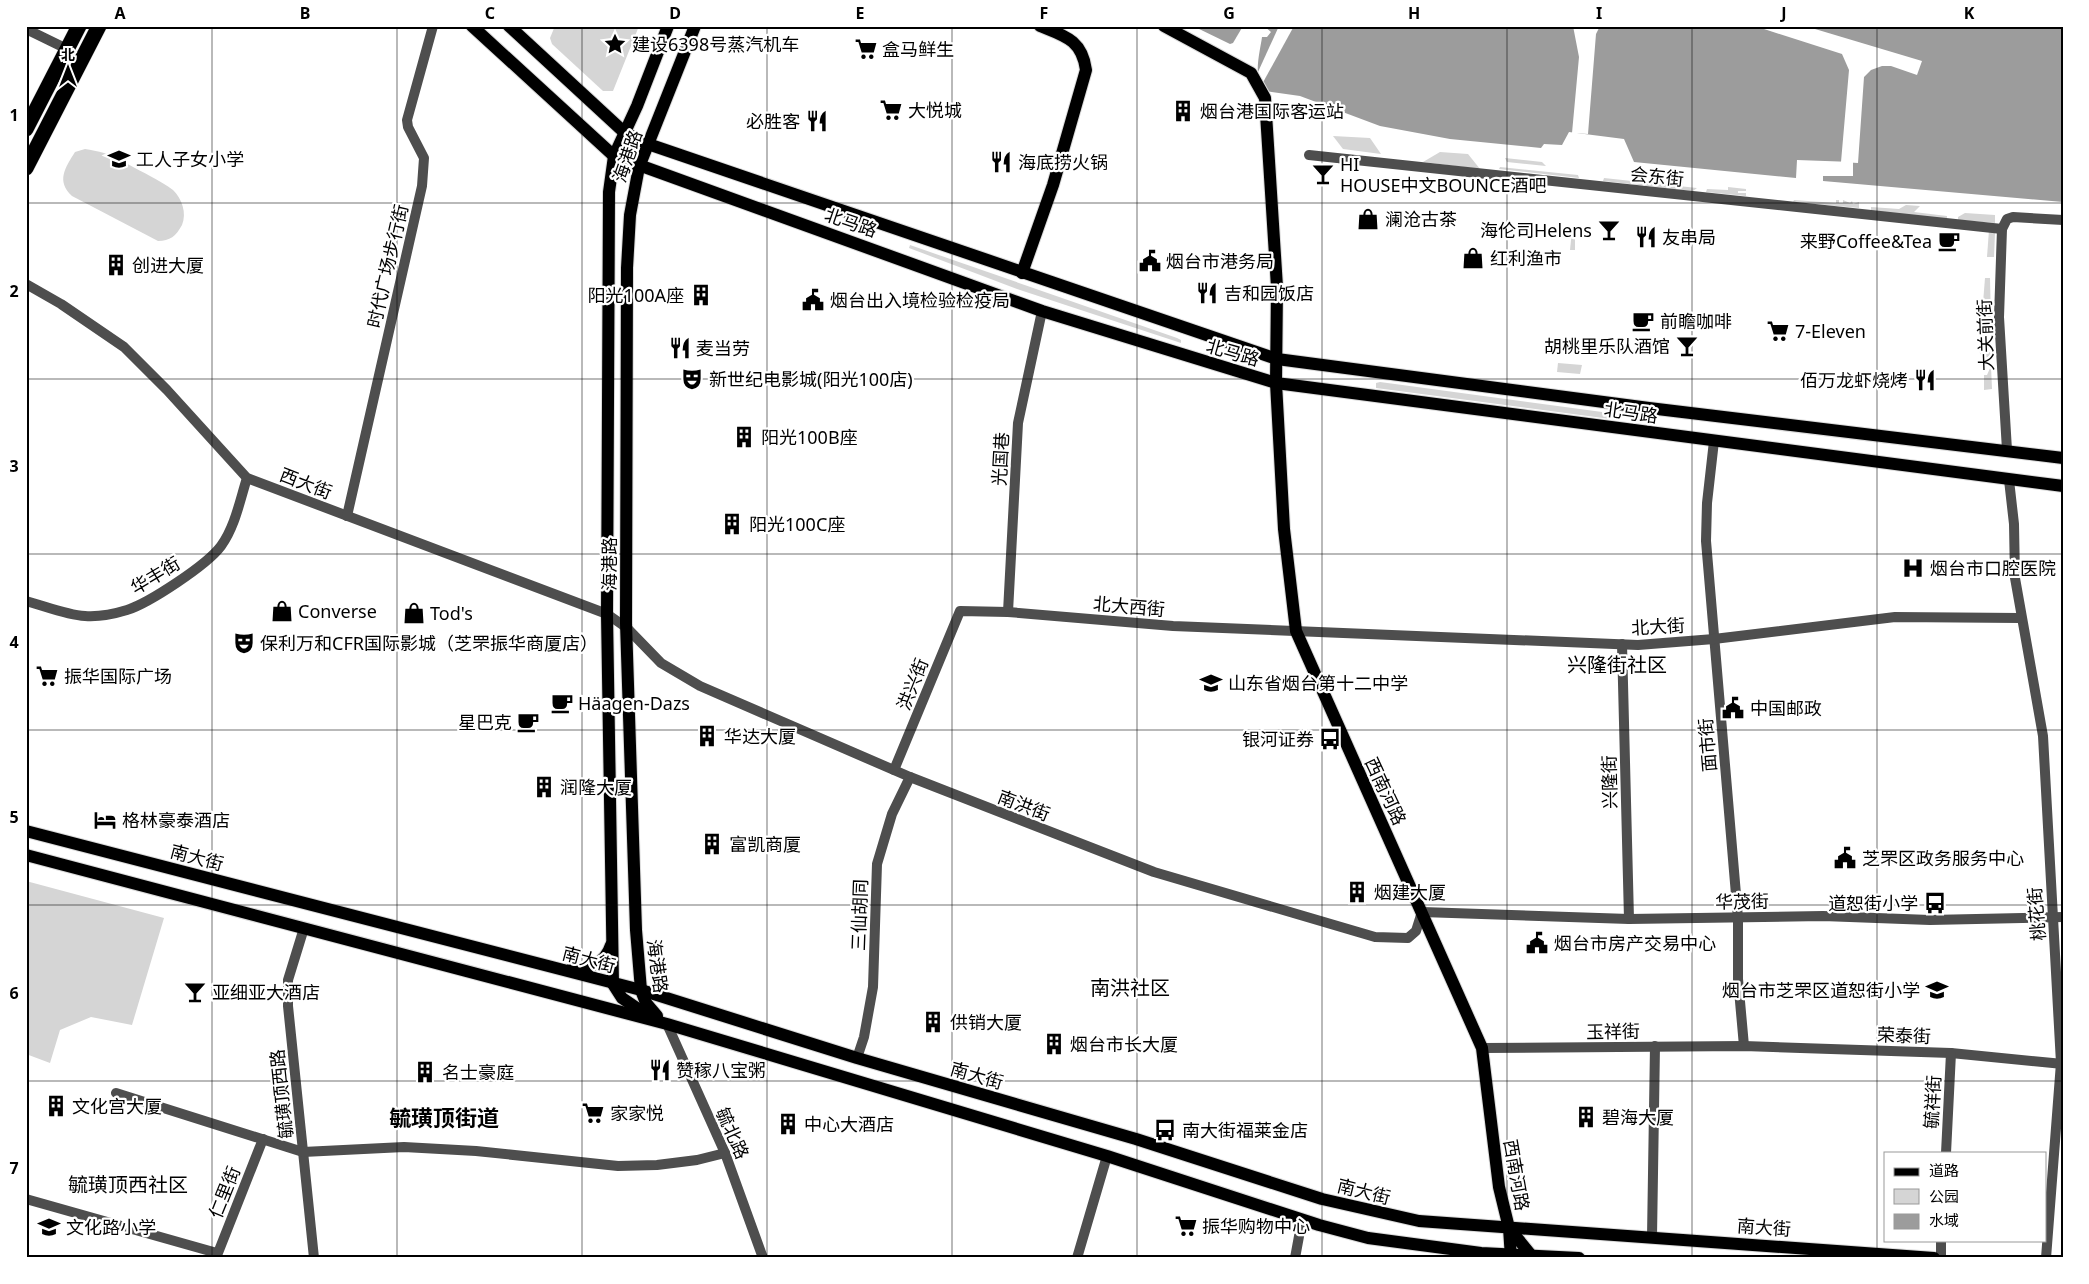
<svg xmlns="http://www.w3.org/2000/svg" width="2089" height="1284" font-family="'Noto Sans','Noto Sans SC',sans-serif">
	<style>
		.green { fill: #d5d5d5 }
		.water { fill: #9c9c9c }
		.pier { fill: #fff }
		.lines { fill: none; stroke-linecap: round; stroke-linejoin: round }
		.major-casing { stroke: #dbdbdb; stroke-width: 14 }
		.highway-casing { stroke: #dbdbdb; stroke-width: 16 }
		.minor { stroke: #4e4e4e; stroke-width: 10 }
		.major { stroke: #000; stroke-width: 12 }
		.highway { stroke: #000; stroke-width: 15 }
		.grid { fill: none; stroke: #000; stroke-width: 1; stroke-opacity: 0.55 }
		.labels { text-anchor: middle; dominant-baseline: central; stroke-width: 4.5; stroke-linejoin: round; paint-order: stroke }
		.poi-label { font-size: 18px; fill: #000; stroke: #fff; text-anchor: start }
		.street-label { font-size: 18px; fill: #000; stroke: #fff }
		.quarter-label { font-size: 20px; fill: #000; stroke: #fff }
		.district-label { font-size: 22px; font-weight: bold; fill: #000; stroke: #fff }
		.neatline { fill: none; stroke: #000; stroke-width: 2 }
		.grid-label { font-size: 16px; text-anchor: middle; font-weight: bold; fill: #000 }
	</style>
	<rect width="100%" height="100%" fill="#fff"/>
	<g class="green">
		<polygon points="555,26 639,26 613,91 603,91 552,44 550,38"/>
		<polygon points="1333,136 1370,138 1381,154 1343,149"/>
		<path d="M85,149c6,1 13,2 19,4 11,4 61,30 69,37 9,9 14,23 9,35 -6,11 -12,16 -24,16l-86,-45c-16,-15 -7,-28 3,-44z"/>
		<polygon points="1440,152 1468,154 1480,169 1423,162"/>
		<polygon points="1505,158 1542,162 1546,166 1507,162"/>
		<polygon points="1500,167 1578,175 1579,178 1499,169"/>
		<polygon points="1604,178 1697,188 1693,191 1603,181"/>
		<polygon points="1728,187 1746,189 1746,191 1738,191 1738,193 1746,193 1746,196 1706,192 1707,189 1728,190"/>
		<polygon points="1794,200 1836,203 1836,200 1839,200 1839,203 1843,203 1843,200 1850,203 1852,201 1853,204 1859,202 1859,208 1793,202"/>
		<polygon points="1906,205 1920,206 1914,212 1947,216 1947,219 1871,211 1871,207 1899,209"/>
		<polygon points="1965,213 1995,215 1995,223 1958,220 1958,217"/>
		<polygon points="1575,229 1575,250 1570,250 1572,230"/>
		<polygon points="1989,230 1995,233 1994,257 1987,257"/>
		<polygon points="910,245 1177,338 1181,340 1181,343 1017,289 909,248"/>
		<polygon points="1985,278 1990,278 1991,324 1987,328 1981,328"/>
		<polygon points="1979,340 1984,340 1984,346 1992,355 1986,365 1979,351"/>
		<polygon points="1558,363 1582,365 1580,374 1557,372"/>
		<polygon points="1991,366 1992,389 1984,390 1984,375 1987,375"/>
		<polygon points="1380,382 1617,414 1621,418 1618,420 1376,388 1376,383"/>
		<polygon points="26,881 164,918 132,1025 91,1017 60,1030 50,1063 26,1054"/>
	</g>
	<g class="water">
		<polygon points="1193,26 1243,26 1233,43 1230,44"/>
		<path d="M1264,26h799v176l-240,-21v-5h30v-14l-56,-2 -1,18 -162,-16 -10,-23 -55,-7 -7,13 -18,-1 -3,4 -91,-9 -70,-13 -80,-30 -35,-5c-13,-12 -5,-39 -3,-54h5l4,-5z"/>
	</g>
	<g class="pier">
		<polygon points="1279,26 1294,26 1261,86 1258,72"/>
		<polygon points="1573,26 1600,26 1596,34 1588,134 1572,133 1579,57"/>
		<polygon points="1765,26 1805,26 1922,61 1917,75 1891,66 1882,66 1871,70 1864,77 1858,163 1841,162 1849,70 1842,54 1764,29"/>
	</g>
	<g class="lines">
		<g class="major-casing">
			<g id="major">
				<polyline points="472,26 614,156 1042,311 1276,383 2063,486"/>
				<polyline points="509,26 625,133 648,144 1277,359 1649,408 2063,458"/>
				<polyline points="1164,26 1251,73 1265,98 1277,287 1276,383 1284,529 1296,631 1482,1048 1499,1187 1509,1228 1511,1258"/>
				<path d="M1022,273l31,-88 33,-115c-4,-30 -21,-34 -46,-44"/>
				<polyline points="26,831 641,990 857,1058 1136,1139 1322,1199 1419,1221 1934,1258"/>
				<polyline points="26,855 667,1024 1107,1156 1319,1225 1368,1238 1481,1253 1579,1258"/>
				<path d="M570,970c19,-1 35,-6 41,-25"/>
				<polyline points="644,1013 622,998 613,984 607,614 609,192 614,156 637,106 668,26"/>
				<polyline points="657,1016 646,1003 641,990 636,930 626,623 627,268 630,215 639,167 695,26"/>
				<polyline points="1509,1228 1531,1255 1531,1258"/>
			</g>
		</g>
		<g class="highway-casing">
			<g id="highway">
				<polyline points="26,129 79,26"/>
				<polyline points="26,168 99,26"/>
			</g>
		</g>
		<g class="minor">
			<polyline points="26,29 67,49"/>
			<polyline points="1309,155 2002,229"/>
			<polyline points="26,284 61,304 124,347 167,390 247,478 607,614 627,628 661,663 700,686 910,777 1154,872 1375,937 1408,938 1416,931 1422,912 1629,919 1823,916 1930,920 2063,917"/>
			<polyline points="1714,441 1707,503 1706,541 1738,918 1738,979 1744,1046"/>
			<polyline points="2007,450 1999,317 2002,229 2007,219 2013,217 2063,220"/>
			<polyline points="2009,480 2014,524 2015,578 2043,736 2061,1063 2046,1258"/>
			<polyline points="347,516 422,186 424,158 408,127 407,120 433,26"/>
			<path d="M26,601c19,5 40,14 59,15 14,1 29,-2 42,-6 22,-7 80,-45 94,-64 14,-19 19,-46 26,-68"/>
			<polyline points="1008,612 1018,423 1042,311"/>
			<polyline points="1622,644 1629,919"/>
			<polyline points="894,770 960,611 1008,612 1173,626 1638,645 1714,639 1895,617 2020,618"/>
			<polyline points="304,928 288,980 288,1006 314,1258"/>
			<polyline points="667,1024 725,1153 763,1258"/>
			<polyline points="1482,1048 1744,1046 1951,1053 2063,1064"/>
			<polyline points="857,1058 864,1037 873,987 877,864 892,814 910,777"/>
			<polyline points="116,1093 303,1152 404,1147 476,1151 618,1166 657,1165 697,1160 725,1153"/>
			<polyline points="1946,1153 1951,1053"/>
			<polyline points="26,1199 217,1253"/>
			<polyline points="1652,1237 1655,1046"/>
			<polyline points="216,1258 263,1139"/>
			<polyline points="1077,1258 1107,1156"/>
			<polyline points="1295,1258 1302,1220"/>
			<polyline points="1941,1258 1941,1240"/>
		</g>
		<use href="#major" class="major"/>
		<use href="#highway" class="highway"/>
	</g>
	<path class="grid" d="M212,26v1232M397,26v1232M582,26v1232M767,26v1232M952,26v1232M1137,26v1232M1322,26v1232M1507,26v1232M1692,26v1232M1877,26v1232M26,203h2037M26,379h2037M26,554h2037M26,730h2037M26,905h2037M26,1081h2037"/>
	<defs>
		<g id="sight-bare" transform="scale(1.725)"><path d="M0-6L1.8-2.2L6-1.7L2.9 1.2L3.7 5.4L0 3.3L-3.7 5.4L-2.9 1.2L-6-1.7L-1.8-2.2Z" fill="#000" stroke="#fff" stroke-width="2.5" paint-order="stroke"/></g>
		<g id="supermarket-bare" transform="scale(1.725)"><path d="M-6-5.5h2.5l.6 2H6L4.5 2H-2.5L-4.4-4H-6ZM-1.5 3.2a1.3 1.3 0 1 0 .1 0ZM3 3.2a1.3 1.3 0 1 0 .1 0Z" fill="#000" stroke="#fff" stroke-width="2.5" paint-order="stroke"/></g>
		<g id="building-bare" transform="scale(1.725)"><path d="M-4-6H4V6H1V3H-1V6H-4ZM-2.5-4.3h1.7v1.8h-1.7ZM.8-4.3h1.7v1.8H.8ZM-2.5-1h1.7V.8h-1.7ZM.8-1h1.7V.8H.8Z" fill="#000" stroke="#fff" stroke-width="2.5" paint-order="stroke"/></g>
		<g id="restaurant-bare" transform="scale(1.725)"><path d="M-5-6h1v4h1v-4h1v4h1v-4h1v5L-1.5 .5V6h-2V.5L-5-1ZM5-6V6H3V1.5H1.5Q1.5-4 5-6Z" fill="#000" stroke="#fff" stroke-width="2.5" paint-order="stroke"/></g>
		<g id="school-bare" transform="scale(1.725)"><path d="M0-5L7-2L0 1L-7-2ZM-4 1L0 2.5L4 1V4Q0 6-4 4Z" fill="#000" stroke="#fff" stroke-width="2.5" paint-order="stroke"/></g>
		<g id="bar-bare" transform="scale(1.725)"><path d="M-6-5H6L.8 .8V4.5H3.5V6h-7V4.5H-.8V.8Z" fill="#000" stroke="#fff" stroke-width="2.5" paint-order="stroke"/></g>
		<g id="shop-bare" transform="scale(1.725)"><path d="M-5-2.5h2.3a2.7 3.5 0 0 1 5.4 0H5L5.5 6h-11ZM-1.5-2.5h3a1.5 2.3 0 0 0-3 0Z" fill="#000" stroke="#fff" stroke-width="2.5" paint-order="stroke"/></g>
		<g id="cafe-bare" transform="scale(1.725)"><path d="M-5.5-4.5H6V0H3Q3 3.5 0 3.5H-2.5Q-5.5 3.5-5.5 0ZM3-3.2v2h1.7v-2ZM-6 4.5H4V6H-6Z" fill="#000" stroke="#fff" stroke-width="2.5" paint-order="stroke"/></g>
		<g id="civic-bare" transform="scale(1.725)"><path d="M-.6-6.5H3V-4.5H.6V-3L4-1V1h2V6H-6V1h2V-1L-.6-3ZM-1.2 2.5V6h2.4V2.5Z" fill="#000" stroke="#fff" stroke-width="2.5" paint-order="stroke"/></g>
		<g id="theatre-bare" transform="scale(1.725)"><path d="M-5-5.5Q0-4 5-5.5V0Q5 5 0 6Q-5 5-5 0ZM-3.3-2.5H-1v1.5H-3.3ZM1-2.5H3.3v1.5H1ZM-2.8 1Q0 5.5 2.8 1Z" fill="#000" stroke="#fff" stroke-width="2.5" paint-order="stroke"/></g>
		<g id="hospital-bare" transform="scale(1.725)"><path d="M-5-5h3v3.5h4V-5h3V5h-3V1.5h-4V5h-3Z" fill="#000" stroke="#fff" stroke-width="2.5" paint-order="stroke"/></g>
		<g id="bus-bare" transform="scale(1.725)"><path d="M-5-6H5V4H4V6H2V4H-2V6H-4V4H-5ZM-3.5-4V0h7V-4ZM-3.5 1.2v1.5H-2V1.2ZM2 1.2v1.5H3.5V1.2Z" fill="#000" stroke="#fff" stroke-width="2.5" paint-order="stroke"/></g>
		<g id="hotel-bare" transform="scale(1.725)"><path d="M-6-4.5h1.5V1H6V5H4.5V3h-9V5H-6ZM-4 0a1.8 1.8 0 1 1 3.6 0ZM.5 0V-2.5h3Q6-2.5 6 0Z" fill="#000" stroke="#fff" stroke-width="2.5" paint-order="stroke"/></g>
	</defs>
	<g fill-rule="evenodd">
		<use href="#sight-bare" x="615" y="44"/>
		<use href="#supermarket-bare" x="866" y="49"/>
		<use href="#supermarket-bare" x="891" y="110"/>
		<use href="#building-bare" x="1183" y="111"/>
		<use href="#restaurant-bare" x="817" y="121"/>
		<use href="#school-bare" x="119" y="159"/>
		<use href="#restaurant-bare" x="1001" y="162"/>
		<use href="#bar-bare" x="1323" y="174"/>
		<use href="#shop-bare" x="1368" y="219"/>
		<use href="#bar-bare" x="1609" y="230"/>
		<use href="#restaurant-bare" x="1646" y="237"/>
		<use href="#cafe-bare" x="1949" y="241"/>
		<use href="#shop-bare" x="1473" y="258"/>
		<use href="#civic-bare" x="1150" y="261"/>
		<use href="#building-bare" x="116" y="265"/>
		<use href="#restaurant-bare" x="1207" y="293"/>
		<use href="#building-bare" x="701" y="295"/>
		<use href="#civic-bare" x="813" y="300"/>
		<use href="#cafe-bare" x="1643" y="321"/>
		<use href="#supermarket-bare" x="1778" y="331"/>
		<use href="#bar-bare" x="1687" y="346"/>
		<use href="#restaurant-bare" x="680" y="348"/>
		<use href="#theatre-bare" x="692" y="379"/>
		<use href="#restaurant-bare" x="1925" y="380"/>
		<use href="#building-bare" x="744" y="437"/>
		<use href="#building-bare" x="732" y="524"/>
		<use href="#hospital-bare" x="1913" y="568"/>
		<use href="#shop-bare" x="282" y="611"/>
		<use href="#shop-bare" x="414" y="613"/>
		<use href="#theatre-bare" x="244" y="643"/>
		<use href="#supermarket-bare" x="47" y="676"/>
		<use href="#school-bare" x="1211" y="683"/>
		<use href="#cafe-bare" x="562" y="703"/>
		<use href="#civic-bare" x="1733" y="708"/>
		<use href="#cafe-bare" x="528" y="722"/>
		<use href="#building-bare" x="707" y="736"/>
		<use href="#bus-bare" x="1330" y="739"/>
		<use href="#building-bare" x="544" y="787"/>
		<use href="#hotel-bare" x="105" y="820"/>
		<use href="#building-bare" x="712" y="844"/>
		<use href="#civic-bare" x="1845" y="858"/>
		<use href="#building-bare" x="1357" y="892"/>
		<use href="#bus-bare" x="1935" y="903"/>
		<use href="#civic-bare" x="1537" y="943"/>
		<use href="#school-bare" x="1937" y="990"/>
		<use href="#bar-bare" x="195" y="992"/>
		<use href="#building-bare" x="933" y="1022"/>
		<use href="#building-bare" x="1054" y="1044"/>
		<use href="#restaurant-bare" x="660" y="1070"/>
		<use href="#building-bare" x="425" y="1072"/>
		<use href="#building-bare" x="56" y="1106"/>
		<use href="#supermarket-bare" x="593" y="1113"/>
		<use href="#building-bare" x="1586" y="1117"/>
		<use href="#building-bare" x="788" y="1124"/>
		<use href="#bus-bare" x="1165" y="1130"/>
		<use href="#supermarket-bare" x="1186" y="1226"/>
		<use href="#school-bare" x="49" y="1227"/>
	</g>
	<g class="labels">
		<g class="poi-label">
			<text x="632" y="44">建设6398号蒸汽机车</text>
			<text x="882" y="49">盒马鲜生</text>
			<text x="908" y="110">大悦城</text>
			<text x="1200" y="111">烟台港国际客运站</text>
			<text x="800" y="121" text-anchor="end">必胜客</text>
			<text x="136" y="159">工人子女小学</text>
			<text x="1018" y="162">海底捞火锅</text>
			<text x="1340" y="164">HI<tspan x="1340" dy="21">HOUSE中文BOUNCE酒吧</tspan></text>
			<text x="1385" y="219">澜沧古茶</text>
			<text x="1592" y="230" text-anchor="end">海伦司Helens</text>
			<text x="1662" y="237">友串局</text>
			<text x="1932" y="241" text-anchor="end">来野Coffee&amp;Tea</text>
			<text x="1490" y="258">红利渔市</text>
			<text x="1166" y="261">烟台市港务局</text>
			<text x="132" y="265">创进大厦</text>
			<text x="1224" y="293">吉和园饭店</text>
			<text x="684" y="295" text-anchor="end">阳光100A座</text>
			<text x="830" y="300">烟台出入境检验检疫局</text>
			<text x="1660" y="321">前瞻咖啡</text>
			<text x="1795" y="331">7-Eleven</text>
			<text x="1670" y="346" text-anchor="end">胡桃里乐队酒馆</text>
			<text x="696" y="348">麦当劳</text>
			<text x="709" y="379">新世纪电影城(阳光100店)</text>
			<text x="1908" y="380" text-anchor="end">佰万龙虾烧烤</text>
			<text x="761" y="437">阳光100B座</text>
			<text x="749" y="524">阳光100C座</text>
			<text x="1930" y="568">烟台市口腔医院</text>
			<text x="298" y="611">Converse</text>
			<text x="430" y="613">Tod's</text>
			<text x="260" y="643">保利万和CFR国际影城（芝罘振华商厦店）</text>
			<text x="64" y="676">振华国际广场</text>
			<text x="1228" y="683">山东省烟台第十二中学</text>
			<text x="578" y="703">Häagen-Dazs</text>
			<text x="1750" y="708">中国邮政</text>
			<text x="512" y="722" text-anchor="end">星巴克</text>
			<text x="724" y="736">华达大厦</text>
			<text x="1314" y="739" text-anchor="end">银河证券</text>
			<text x="560" y="787">润隆大厦</text>
			<text x="122" y="820">格林豪泰酒店</text>
			<text x="729" y="844">富凯商厦</text>
			<text x="1862" y="858">芝罘区政务服务中心</text>
			<text x="1374" y="892">烟建大厦</text>
			<text x="1918" y="903" text-anchor="end">道恕街小学</text>
			<text x="1554" y="943">烟台市房产交易中心</text>
			<text x="1920" y="990" text-anchor="end">烟台市芝罘区道恕街小学</text>
			<text x="212" y="992">亚细亚大酒店</text>
			<text x="950" y="1022">供销大厦</text>
			<text x="1070" y="1044">烟台市长大厦</text>
			<text x="676" y="1070">赞稼八宝粥</text>
			<text x="442" y="1072">名士豪庭</text>
			<text x="72" y="1106">文化宫大厦</text>
			<text x="610" y="1113">家家悦</text>
			<text x="1602" y="1117">碧海大厦</text>
			<text x="804" y="1124">中心大酒店</text>
			<text x="1182" y="1130">南大街福莱金店</text>
			<text x="1202" y="1226">振华购物中心</text>
			<text x="66" y="1227">文化路小学</text>
		</g>
		<g class="street-label">
			<text transform="translate(627 156) rotate(-71)">海港路</text>
			<text transform="translate(1657 176) rotate(6)">会东街</text>
			<text transform="translate(851 222) rotate(19)">北马路</text>
			<text transform="translate(387 266) rotate(-77)">时代广场步行街</text>
			<text transform="translate(1985 335) rotate(-92)">大关前街</text>
			<text transform="translate(1233 352) rotate(16)">北马路</text>
			<text transform="translate(1631 412) rotate(8)">北马路</text>
			<text transform="translate(1000 459) rotate(-87)">光国巷</text>
			<text transform="translate(306 483) rotate(21)">西大街</text>
			<text transform="translate(609 564) rotate(-90)">海港路</text>
			<text transform="translate(155 575) rotate(-31)">华丰街</text>
			<text transform="translate(1129 606) rotate(5)">北大西街</text>
			<text transform="translate(1658 626) rotate(-3)">北大街</text>
			<text transform="translate(912 684) rotate(-68)">洪兴街</text>
			<text transform="translate(1707 745) rotate(-95)">面市街</text>
			<text transform="translate(1609 782) rotate(-91)">兴隆街</text>
			<text transform="translate(1386 791) rotate(65)">西南河路</text>
			<text transform="translate(1024 805) rotate(21)">南洪街</text>
			<text transform="translate(197 857) rotate(15)">南大街</text>
			<text transform="translate(1742 901) rotate(-1)">华茂街</text>
			<text transform="translate(2036 914) rotate(-95)">桃花街</text>
			<text transform="translate(859 915) rotate(-88)">三仙胡同</text>
			<text transform="translate(589 959) rotate(15)">南大街</text>
			<text transform="translate(658 966) rotate(82)">海港路</text>
			<text transform="translate(1613 1031) rotate(-1)">玉祥街</text>
			<text transform="translate(1904 1035) rotate(2)">荣泰街</text>
			<text transform="translate(977 1075) rotate(16)">南大街</text>
			<text transform="translate(281 1094) rotate(-96)">毓璜顶西路</text>
			<text transform="translate(1932 1102) rotate(-87)">毓祥街</text>
			<text transform="translate(733 1133) rotate(66)">毓北路</text>
			<text transform="translate(1517 1175) rotate(80)">西南河路</text>
			<text transform="translate(1364 1191) rotate(14)">南大街</text>
			<text transform="translate(224 1192) rotate(-68)">仁里街</text>
			<text transform="translate(1764 1227) rotate(4)">南大街</text>
		</g>
		<g class="quarter-label">
			<text x="1617" y="664">兴隆街社区</text>
			<text x="1130" y="987">南洪社区</text>
			<text x="128" y="1184">毓璜顶西社区</text>
		</g>
		<g class="district-label">
			<text x="444" y="1117">毓璜顶街道</text>
		</g>
	</g>
	<rect width="2089" height="1284" fill="none" stroke="#ffffff" stroke-width="55"/>
	<rect x="1884" y="1152" width="162" height="90" fill="#ffffff" stroke="#999999"/>
	<rect x="1894" y="1168" width="25" height="8" fill="#000000" stroke="#999999"/>
	<text x="1929" y="1176" font-size="15" fill="#000000">道路</text>
	<rect x="1894" y="1189" width="25" height="15" fill="#d5d5d5" stroke="#999999"/>
	<text x="1929" y="1202" font-size="15" fill="#000000">公园</text>
	<rect x="1894" y="1214" width="25" height="15" fill="#9c9c9c" stroke="#999999"/>
	<text x="1929" y="1226" font-size="15" fill="#000000">水域</text>
	<g transform="translate(68 68)" stroke="#ffffff" stroke-width="4" paint-order="stroke">
	<path d="M0-4L9 19L0 12L-9 19Z" fill="#000000"/>
	<text y="-8" font-size="14" font-weight="bold" text-anchor="middle" fill="#000000">北</text>
	</g>
	<rect x="28" y="28" width="2034" height="1228" class="neatline"/>
	<g class="grid-label">
		<text x="120" y="19">A</text>
		<text x="305" y="19">B</text>
		<text x="490" y="19">C</text>
		<text x="675" y="19">D</text>
		<text x="860" y="19">E</text>
		<text x="1044" y="19">F</text>
		<text x="1229" y="19">G</text>
		<text x="1414" y="19">H</text>
		<text x="1599" y="19">I</text>
		<text x="1784" y="19">J</text>
		<text x="1969" y="19">K</text>
		<text x="14" y="121">1</text>
		<text x="14" y="297">2</text>
		<text x="14" y="472">3</text>
		<text x="14" y="648">4</text>
		<text x="14" y="823">5</text>
		<text x="14" y="999">6</text>
		<text x="14" y="1174">7</text>
	</g>
</svg>
